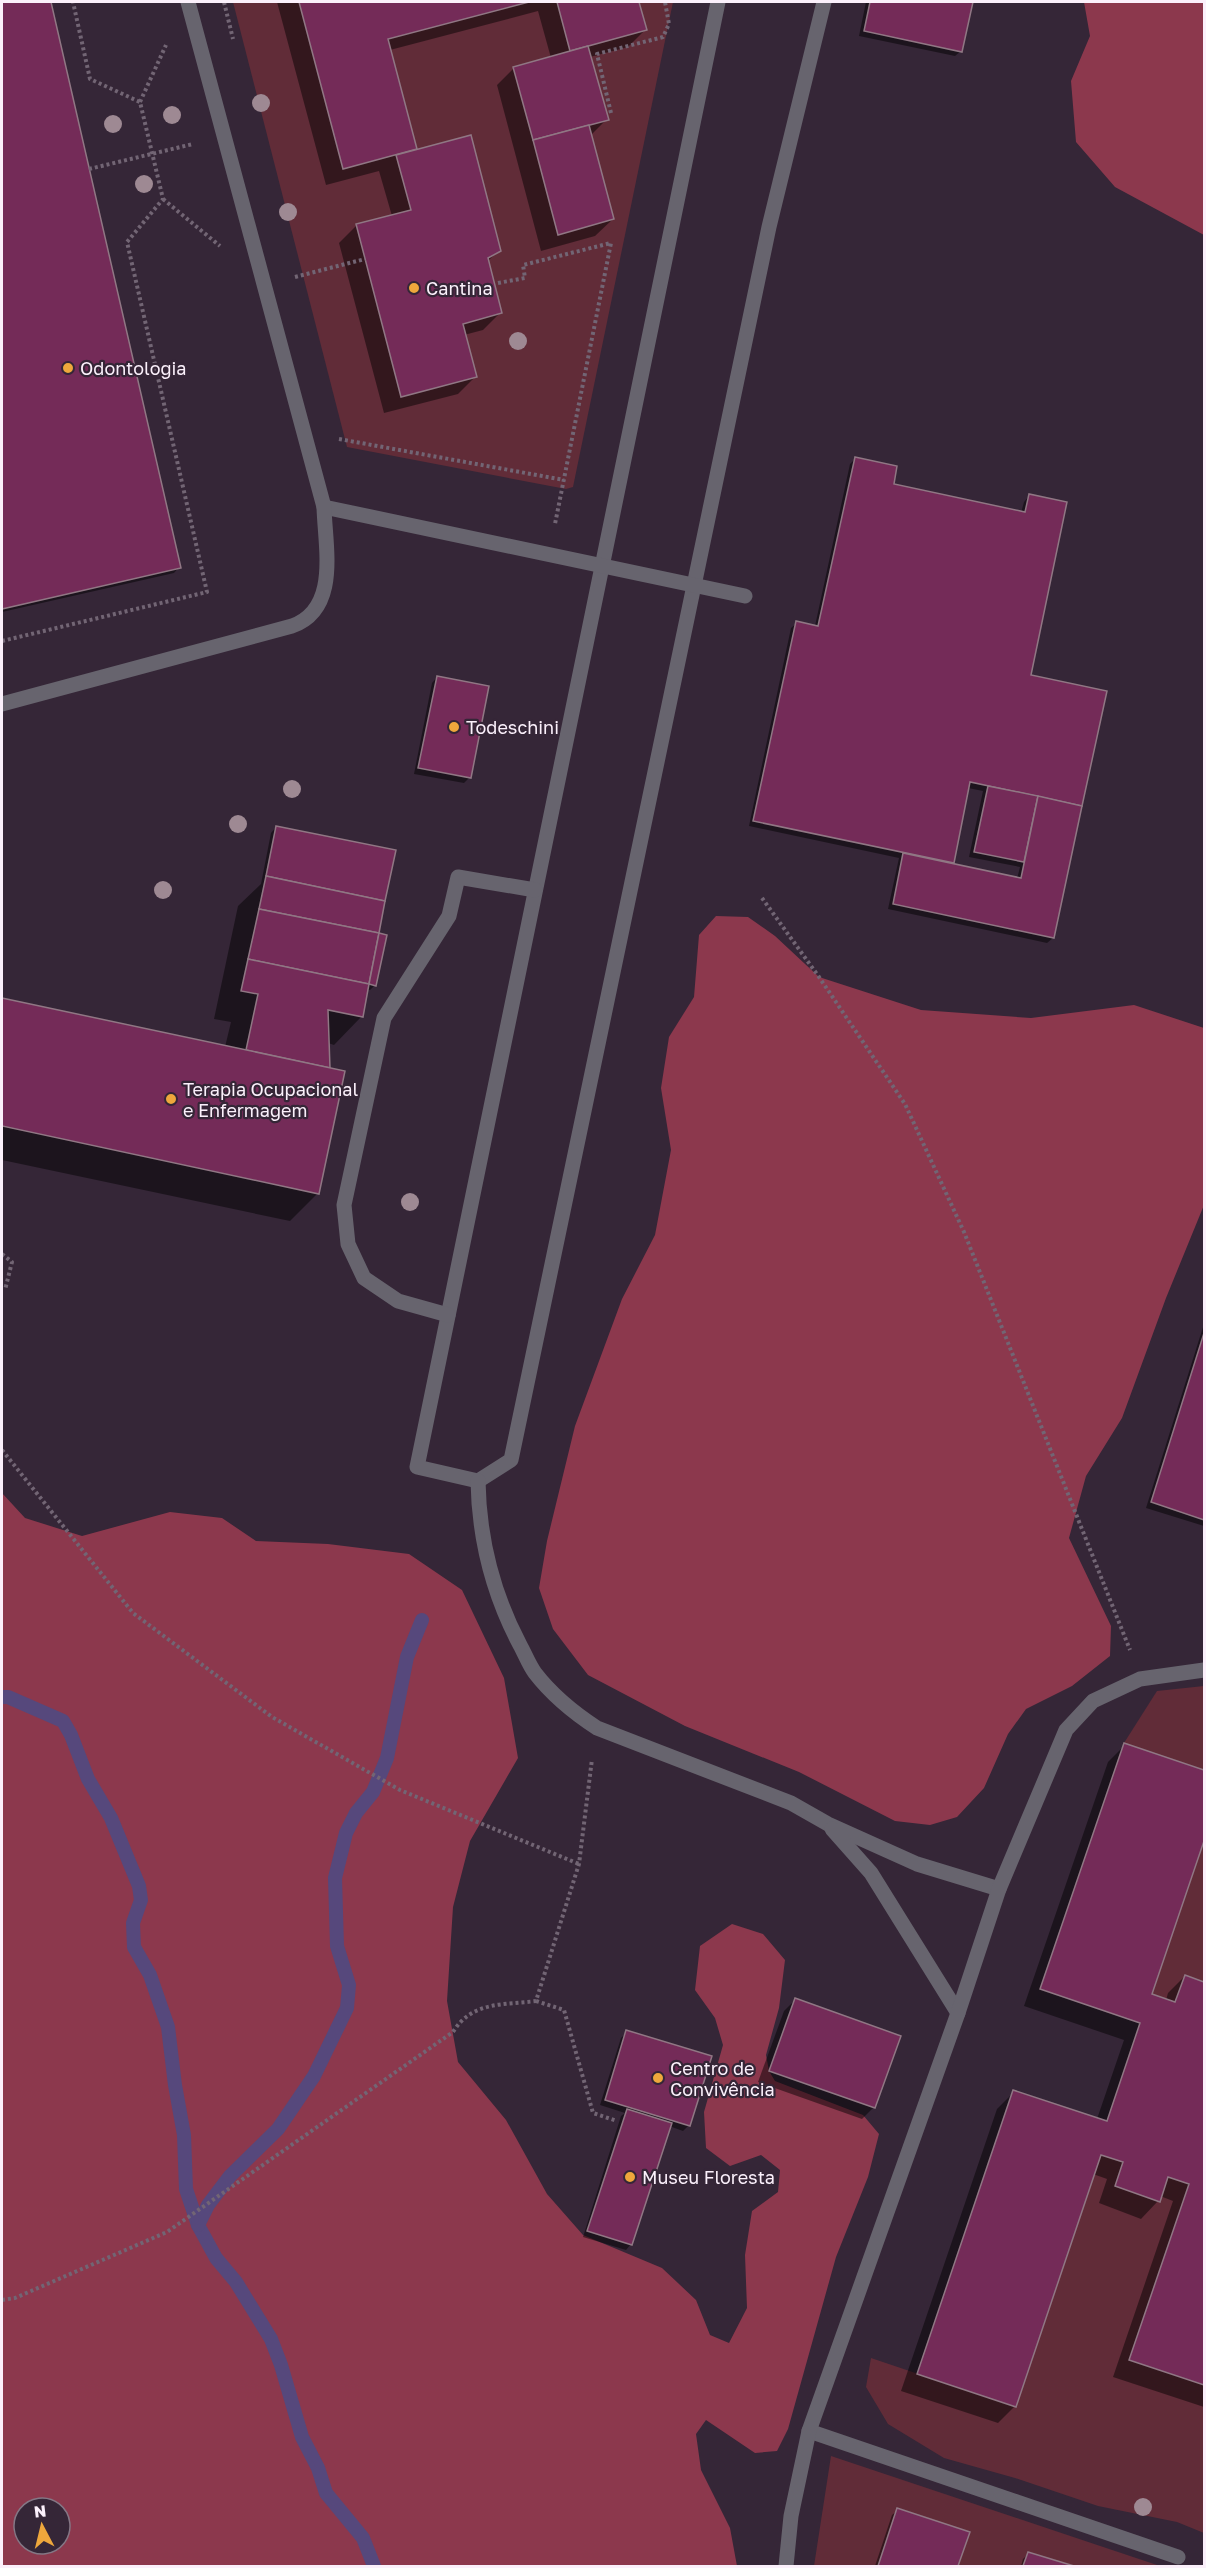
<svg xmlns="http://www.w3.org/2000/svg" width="1206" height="2568" font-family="'Golos Text',sans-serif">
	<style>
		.green { fill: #612c38 }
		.forest { fill: #8c384d; fill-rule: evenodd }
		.shadow { fill: #0007; fill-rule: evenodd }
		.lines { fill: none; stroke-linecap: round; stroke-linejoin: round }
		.stream { stroke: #56487c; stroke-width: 14 }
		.building { fill: #742b58; stroke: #907784; stroke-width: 1.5 }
		.path { stroke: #726574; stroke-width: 4; stroke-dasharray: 3 3; stroke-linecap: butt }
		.service { stroke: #67646e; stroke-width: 15 }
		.tree { fill: #9e8993 }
		.poi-dot { fill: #eea73c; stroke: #352637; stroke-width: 2 }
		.labels { text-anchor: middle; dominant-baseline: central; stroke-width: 4.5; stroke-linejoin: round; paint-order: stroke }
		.poi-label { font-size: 18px; fill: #fbf0fb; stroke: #352637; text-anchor: start }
	</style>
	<rect width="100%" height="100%" fill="#352637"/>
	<g class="green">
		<polygon points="233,2 673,2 573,487 566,489 347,447"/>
		<polygon points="1204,1686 1204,1770 1124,1743 1157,1691"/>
		<polygon points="1204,1841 1204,1982 1185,1975 1175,2002 1152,1994"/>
		<polygon points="1101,2155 1123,2162 1115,2186 1159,2202 1168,2177 1189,2184 1129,2359 1204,2385 1204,2533 1177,2522 1098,2506 1015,2478 944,2458 888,2424 866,2387 871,2358 1016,2407"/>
		<polygon points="831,2456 1160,2566 1074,2566 1029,2552 1023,2566 958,2566 970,2532 898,2508 878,2566 814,2566"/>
	</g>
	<g class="forest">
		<polygon points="1084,2 1204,2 1204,235 1115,187 1076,142 1071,81 1090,36"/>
		<polygon points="716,916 748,917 775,936 819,977 921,1010 1031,1018 1134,1005 1204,1028 1204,1205 1166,1298 1122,1418 1086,1476 1069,1538 1111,1626 1110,1656 1072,1686 1026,1709 1008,1734 984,1788 957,1817 930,1825 895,1821 799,1772 685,1726 588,1675 553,1629 539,1588 547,1541 575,1426 622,1299 655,1235 671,1150 661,1088 669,1037 694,997 699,935"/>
		<path d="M2,1493l23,25 57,18 88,-24 52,6 34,23 72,3 81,10 53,36 42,88 14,80 -48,83 -17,66 -6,94 11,61 48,58 41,74 36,41 79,33 34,32 14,35 19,8 18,-35 -2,-53 7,-44 26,-19 2,-22 -19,-15 -31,11 -24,-18 -2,-36 19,-67 -8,-27 -20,-28 5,-44 32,-22 31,10 22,26 -6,48 -13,47 3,16 6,10 88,34 16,19 -11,43 -32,80 -48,172 -11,22 -22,2 -49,-33 -10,14 5,36 29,58 7,38h-735zM24,2508h36v36h-36z"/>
	</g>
	<g class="shadow">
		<polygon points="2,2 50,2 179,567 174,573 2,612"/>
		<polygon points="277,2 637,2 645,30 628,47 590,57 607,119 590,136 613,219 595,236 541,251 497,85 514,68 551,58 538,11 390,50 416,151 499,250 487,262 500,313 483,330 464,335 475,377 458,394 384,413 339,243 356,226 392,216 379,171 326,185"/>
		<polygon points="866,2 971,2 961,51 955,56 859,36"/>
		<path d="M855,459l37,26 129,28 3,-11 5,-6v180l24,262 -6,5 -159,-34 11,-51 -150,-32 42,-198 6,-5 18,3 35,-162zM968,788l15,3 -14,66 51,10 -3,12 -65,-15z"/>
		<polygon points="437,677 470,777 464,783 414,774 432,683"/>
		<polygon points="276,827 377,934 375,985 370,990 367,990 362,1016 334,1045 328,1043 329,1069 318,1193 290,1221 2,1160 2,1000 225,1047 231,1022 214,1019 238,906 261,884 271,833"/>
		<polygon points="1204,1324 1204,1526 1146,1508"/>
		<polygon points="1125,1745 1204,1771 1204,1837 1150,1995 1166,2000 1168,1993 1185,1976 1204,1983 1204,2407 1113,2377 1173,2201 1160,2196 1158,2201 1141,2219 1099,2203 1107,2179 1093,2174 1015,2406 998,2423 901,2391 997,2109 1014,2092 1097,2119 1124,2040 1024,2006 1108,1762"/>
		<polygon points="796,1999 899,2037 873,2108 862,2119 758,2082 784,2011"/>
		<polygon points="627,2032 689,2125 683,2131 669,2126 631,2244 626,2250 583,2237 621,2116 625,2113 600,2105 621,2038"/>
		<polygon points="898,2510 968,2533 957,2566 875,2566 892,2515"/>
		<polygon points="1029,2553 1069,2566 1021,2566 1023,2559"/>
	</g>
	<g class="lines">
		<g class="stream">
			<polyline points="2,1697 8,1697 63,1721 71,1735 88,1779 111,1818 139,1886 141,1900 133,1923 134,1947 150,1975 168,2027 175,2085 184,2135 186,2189 198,2225 216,2258 236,2282 271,2339 281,2365 302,2437 318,2468 326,2493 363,2538 374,2566"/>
			<polyline points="198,2225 208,2205 230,2176 278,2129 314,2076 347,2008 349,1985 337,1946 335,1878 346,1833 356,1813 373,1792 387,1758 407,1657 422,1620"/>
		</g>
	</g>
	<g class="building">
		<polygon points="2,2 51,2 181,568 2,609"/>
		<polygon points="299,2 529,2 388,39 417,149 343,169"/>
		<polygon points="557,2 639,2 647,30 570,51"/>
		<polygon points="870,2 973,2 962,52 864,31"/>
		<polygon points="588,46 609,120 533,140 513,67"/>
		<polygon points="589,125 614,219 558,235 533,140"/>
		<polygon points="471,135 501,251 488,258 502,313 463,324 477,377 401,397 356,224 411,210 396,155"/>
		<polygon points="855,457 897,466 894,484 1025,512 1029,494 1067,502 1031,675 1107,691 1082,806 970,782 954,863 753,821 796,621 818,626"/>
		<polygon points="437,676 489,686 471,778 418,768"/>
		<polygon points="988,786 1038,796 1024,862 974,852"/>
		<polygon points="1038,796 1082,806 1054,938 893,904 903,853 1021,878"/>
		<polygon points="276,826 396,850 385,901 266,876"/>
		<polygon points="266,876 385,901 379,933 259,909"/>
		<polygon points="259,909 379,933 369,984 248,959"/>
		<polygon points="379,933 387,935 376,986 369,984"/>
		<polygon points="248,959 369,984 363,1017 328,1010 330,1068 246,1050 258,994 241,991"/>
		<polygon points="2,998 345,1071 319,1194 2,1126"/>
		<polygon points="1204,1333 1204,1520 1151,1502"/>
		<polygon points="1124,1743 1204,1770 1204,1841 1152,1994 1175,2002 1185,1975 1204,1982 1204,2385 1129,2360 1189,2184 1168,2177 1160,2202 1115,2186 1123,2162 1101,2155 1016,2407 917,2374 1013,2090 1107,2121 1140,2023 1040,1989"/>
		<polygon points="795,1998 901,2036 875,2108 769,2071"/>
		<polygon points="626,2030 712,2056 690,2126 605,2100"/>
		<polygon points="627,2109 672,2123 632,2245 587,2231"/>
		<polygon points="897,2508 970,2532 958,2566 878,2566"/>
		<polygon points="1028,2552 1074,2566 1023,2566"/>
	</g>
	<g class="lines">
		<g class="path">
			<polyline points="224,2 233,39"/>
			<polyline points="140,102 166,45"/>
			<polyline points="611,113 597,54 663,37 669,24 665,2"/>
			<polyline points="89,169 193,144"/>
			<polyline points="163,199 220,246"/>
			<polyline points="295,277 365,259"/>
			<polyline points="498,283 525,278 523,265 611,243 555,524"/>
			<polyline points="339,439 564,480"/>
			<polyline points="2,641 207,592 127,242 163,199 140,102 90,79 73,2"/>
			<polyline points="762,898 819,977 905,1104 964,1232 1130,1650"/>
			<polyline points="2,1254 12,1262 5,1290"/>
			<polyline points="2,1450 133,1613 272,1717 400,1790 579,1864"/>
			<polyline points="536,2001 564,2010 593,2113 617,2121"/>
			<path d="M2,2300l13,-2 152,-66 286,-200c19,-31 51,-27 83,-31l43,-137 13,-105"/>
		</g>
		<g class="service">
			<polyline points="718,2 417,1467 478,1481 511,1460 769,227 824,2"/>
			<polyline points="324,507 745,596"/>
			<path d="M2,704l290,-78c48,-17 33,-79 32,-119l-136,-505"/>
			<polyline points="448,1315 398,1301 364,1278 348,1244 344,1205 384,1018 449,916 458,877 535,890"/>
			<path d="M478,1481c1,57 15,113 42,164 5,9 9,20 15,28 17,22 39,40 62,55l194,75 37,21 89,40 82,25"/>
			<polyline points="832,1829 871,1873 958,2013"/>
			<polyline points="809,2431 1178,2557"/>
			<polyline points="786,2566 791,2516 809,2431 958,2013 999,1889 1066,1730 1093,1701 1140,1679 1204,1670"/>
		</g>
	</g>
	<g class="tree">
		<circle cx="261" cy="103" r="9"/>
		<circle cx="172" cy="115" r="9"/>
		<circle cx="113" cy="124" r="9"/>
		<circle cx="144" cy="184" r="9"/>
		<circle cx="288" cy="212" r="9"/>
		<circle cx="518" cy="341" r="9"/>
		<circle cx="292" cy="789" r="9"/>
		<circle cx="238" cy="824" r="9"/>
		<circle cx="163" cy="890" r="9"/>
		<circle cx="410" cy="1202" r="9"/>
		<circle cx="1143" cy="2507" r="9"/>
	</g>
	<g class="poi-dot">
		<circle cx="414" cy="288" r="6"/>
		<circle cx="68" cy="368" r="6"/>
		<circle cx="454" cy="727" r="6"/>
		<circle cx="171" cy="1099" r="6"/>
		<circle cx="658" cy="2078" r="6"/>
		<circle cx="630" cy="2177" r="6"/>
	</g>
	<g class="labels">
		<g class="poi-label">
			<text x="426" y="288">Cantina</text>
			<text x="80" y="368">Odontologia</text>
			<text x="466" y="727">Todeschini</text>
			<text x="183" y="1089">Terapia Ocupacional<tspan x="183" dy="21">e Enfermagem</tspan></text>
			<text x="670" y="2068">Centro de<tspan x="670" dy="21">Convivência</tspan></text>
			<text x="642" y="2177">Museu Floresta</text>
		</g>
	</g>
	<rect width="1206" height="2568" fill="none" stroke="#fbf0fb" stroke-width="6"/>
	<g transform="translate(42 2526) rotate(353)"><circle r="28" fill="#352637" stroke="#847785" stroke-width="1.5"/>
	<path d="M0-4.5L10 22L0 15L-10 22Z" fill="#eea73c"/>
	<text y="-9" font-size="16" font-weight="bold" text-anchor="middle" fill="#fbf0fb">N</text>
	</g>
</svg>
